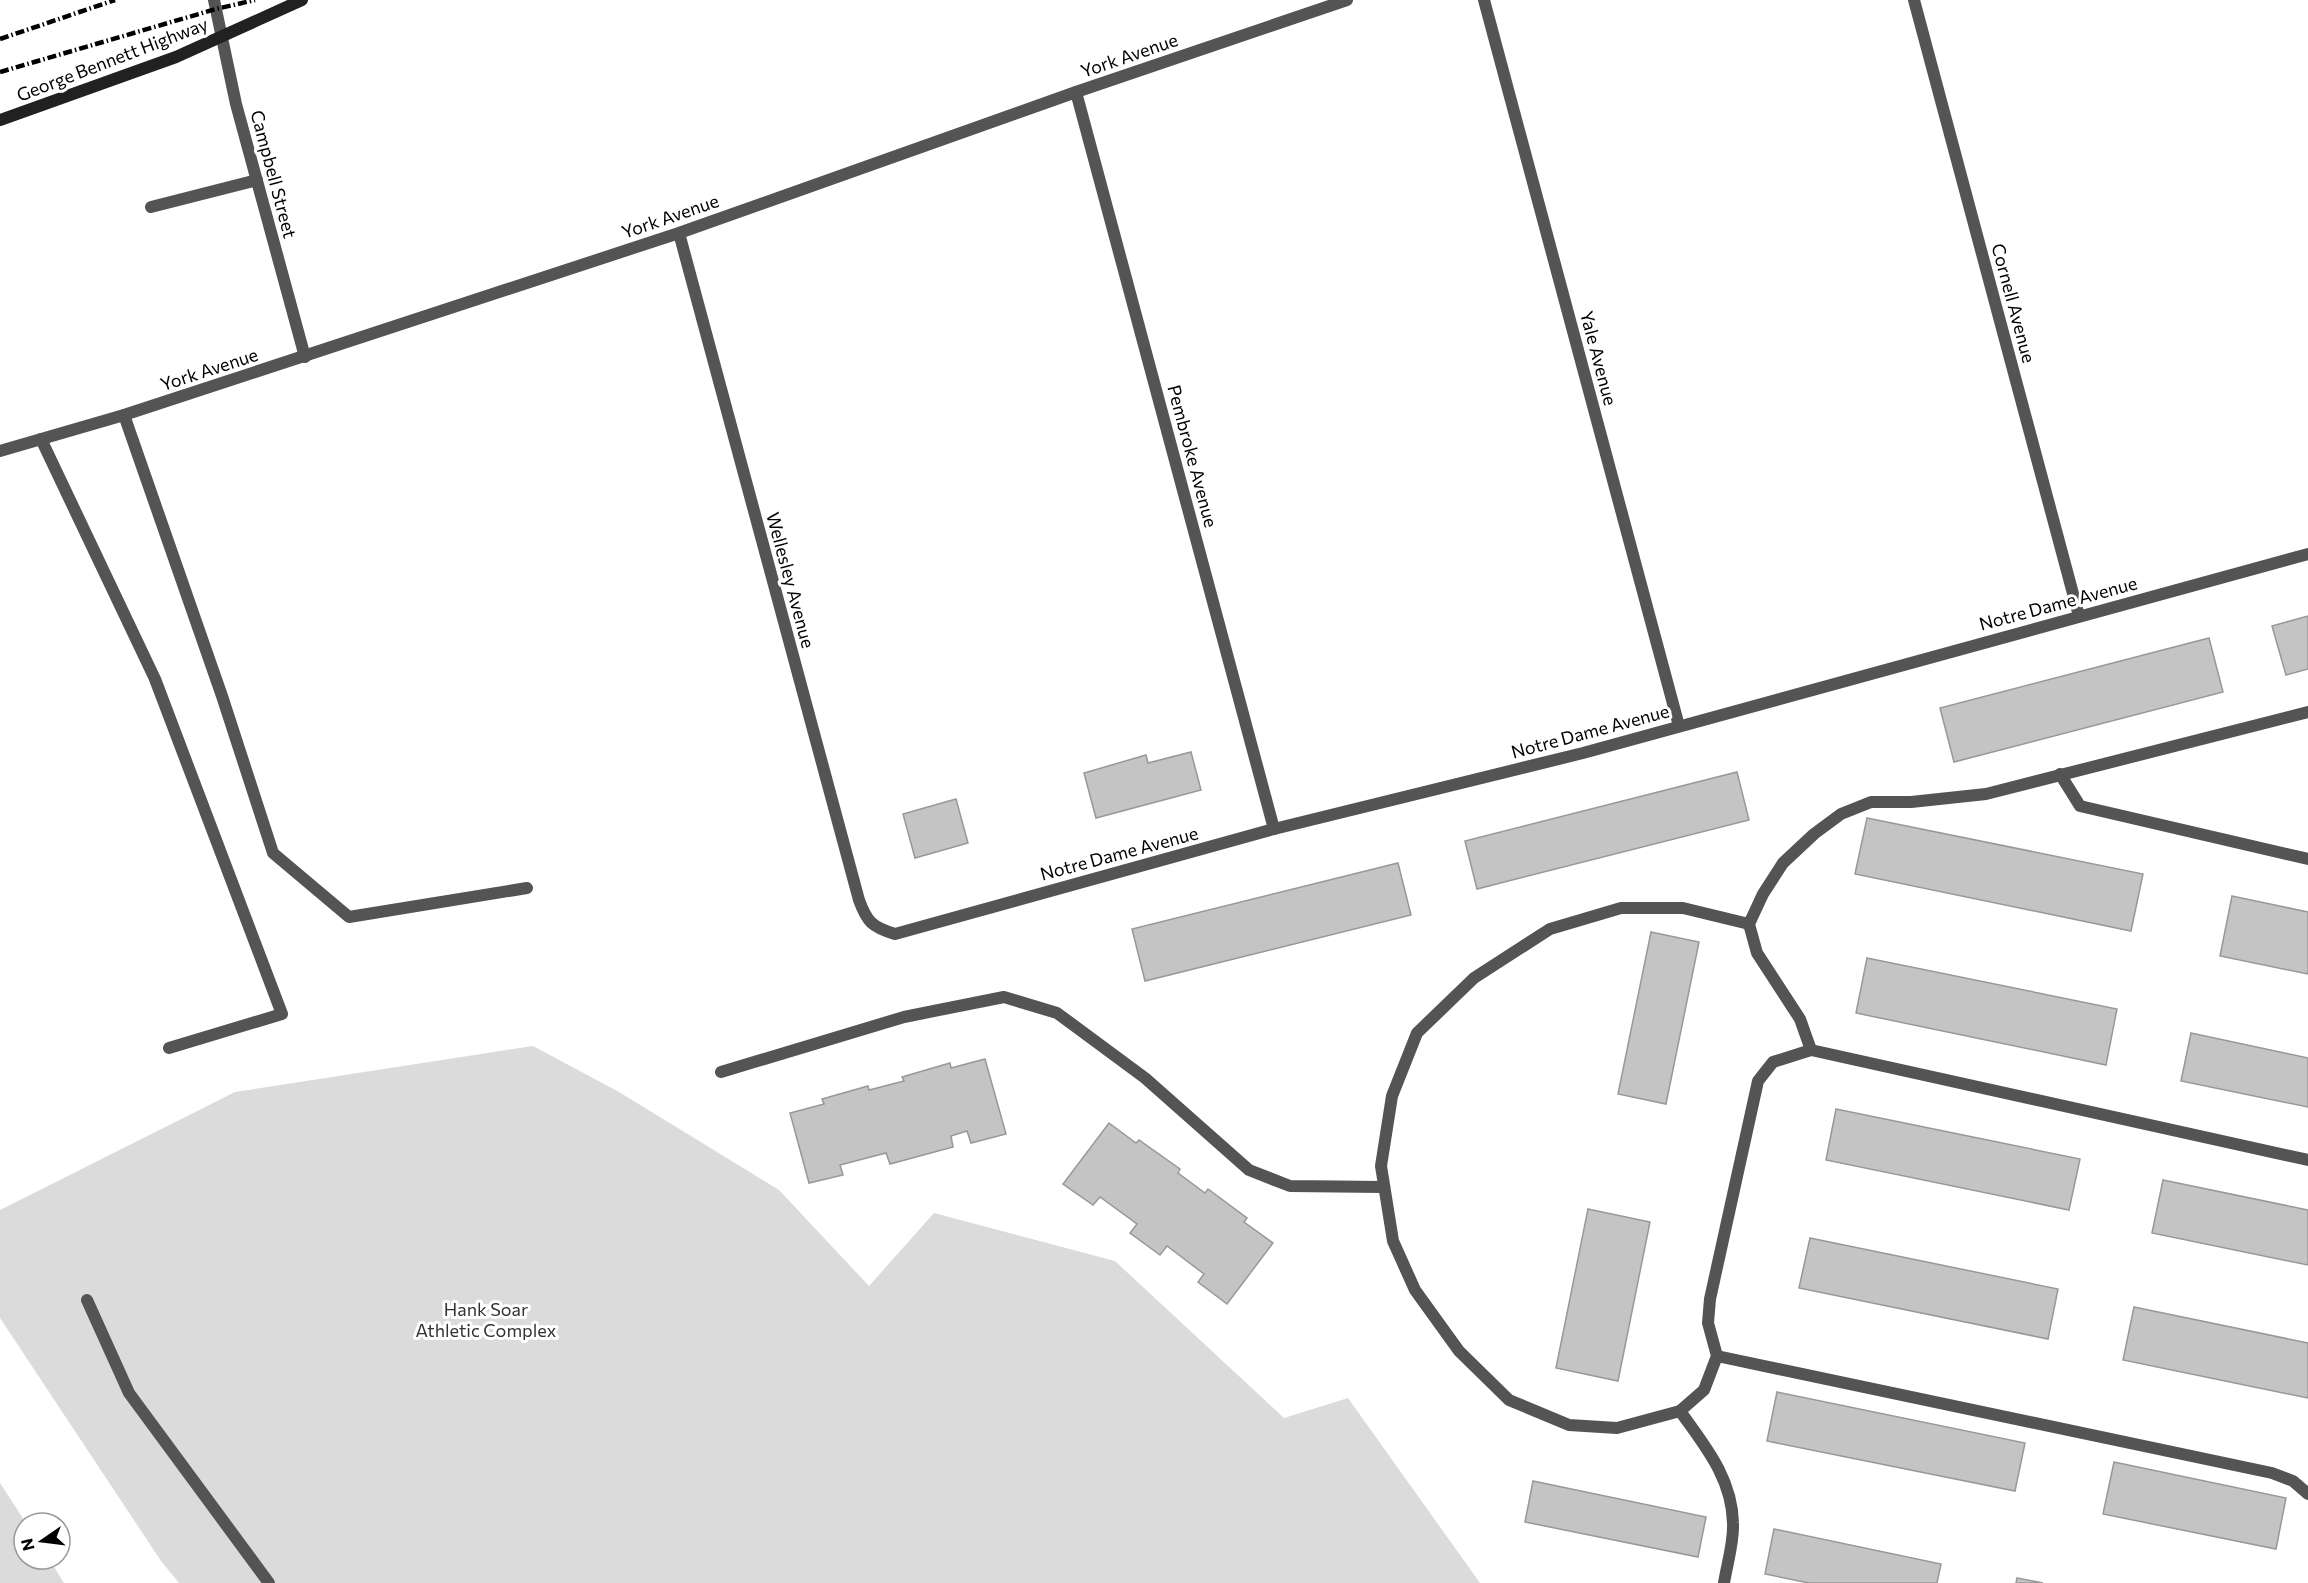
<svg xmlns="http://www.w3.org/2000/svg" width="2308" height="1583" font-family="Commissioner,sans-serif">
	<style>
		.green { fill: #dbdbdb }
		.building { fill: #c4c4c4; stroke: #989898; stroke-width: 1.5 }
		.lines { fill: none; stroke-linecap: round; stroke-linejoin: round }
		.service { stroke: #545454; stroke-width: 12 }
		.minor { stroke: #545454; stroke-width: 12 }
		.secondary { stroke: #212121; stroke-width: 12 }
		.rail { stroke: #000; stroke-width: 4.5; stroke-dasharray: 9 3 1.5 3; stroke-linecap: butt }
		.labels { text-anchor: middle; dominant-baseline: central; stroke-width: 6; stroke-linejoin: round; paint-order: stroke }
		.street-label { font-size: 18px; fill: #000; stroke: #fff }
		.park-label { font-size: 18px; fill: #323232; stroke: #fff }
	</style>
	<rect width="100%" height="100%" fill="#fff"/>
	<g class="green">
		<polygon points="533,1046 619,1092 779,1190 869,1286 934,1213 1115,1261 1284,1418 1348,1398 1480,1583 179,1583 161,1561 0,1318 0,1210 235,1092"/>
		<polygon points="0,1483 26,1523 24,1559 49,1559 64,1583 0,1583"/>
	</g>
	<g class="building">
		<polygon points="2308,616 2308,669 2286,675 2272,626"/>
		<polygon points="2209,638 2223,692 1954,762 1940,708"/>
		<polygon points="1191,752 1201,790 1096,818 1084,773 1146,755 1148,763"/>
		<polygon points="1737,772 1749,820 1477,889 1465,841"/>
		<polygon points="956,799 968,843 915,858 903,814"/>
		<polygon points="1867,818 2143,874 2131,931 1855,874"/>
		<polygon points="1398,863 1411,915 1145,981 1132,929"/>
		<polygon points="2232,896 2308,912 2308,974 2220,956"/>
		<polygon points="1651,932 1699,942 1666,1104 1618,1094"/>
		<polygon points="1867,958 2117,1009 2106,1065 1856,1013"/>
		<polygon points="2191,1033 2308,1058 2308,1107 2181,1081"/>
		<polygon points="985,1059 1006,1134 971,1143 967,1131 951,1136 953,1147 890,1164 886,1153 840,1165 843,1175 809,1183 790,1113 824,1104 822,1099 868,1086 869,1090 904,1081 902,1077 950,1063 951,1068"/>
		<polygon points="1836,1109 2080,1159 2069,1210 1826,1160"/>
		<polygon points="1109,1123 1136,1143 1139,1140 1180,1169 1178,1173 1205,1193 1208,1189 1247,1218 1244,1222 1273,1243 1227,1304 1198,1282 1204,1274 1167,1246 1160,1255 1130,1233 1137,1224 1100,1197 1093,1205 1063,1184"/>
		<polygon points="2163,1180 2308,1210 2308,1265 2152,1233"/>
		<polygon points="1588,1209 1650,1222 1618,1381 1556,1368"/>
		<polygon points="1810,1238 2058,1289 2048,1339 1799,1288"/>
		<polygon points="2134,1307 2308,1343 2308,1398 2123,1360"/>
		<polygon points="1777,1392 2025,1443 2015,1491 1767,1441"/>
		<polygon points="2114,1462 2286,1498 2276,1549 2103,1514"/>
		<polygon points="1533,1481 1706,1517 1698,1557 1525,1522"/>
		<polygon points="1774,1529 1941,1564 1937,1583 1809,1583 1765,1574"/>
		<polygon points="2017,1578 2043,1583 2016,1583"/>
	</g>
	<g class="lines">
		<g class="service">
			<polyline points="151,207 257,180"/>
			<polyline points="124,415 222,696 273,853 349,917 527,888"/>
			<polyline points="41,439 155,679 282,1014 169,1048"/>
			<polyline points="2060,774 2080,806 2308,859"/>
			<polyline points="1749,924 1683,908 1621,908 1550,929 1474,978 1417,1033 1392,1096 1381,1166 1393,1241 1415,1290 1459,1351 1509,1400 1569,1425 1617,1428 1680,1411 1704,1390 1717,1356 1708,1323 1710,1299 1758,1081 1773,1062 1811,1050 2308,1160"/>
			<polyline points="1811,1050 1800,1019 1757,953 1749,924 1763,894 1783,863 1814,834 1841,814 1871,802 1911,802 1986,794 2308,712"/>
			<polyline points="721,1072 904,1017 1004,997 1057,1013 1145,1078 1249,1170 1290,1186 1384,1187"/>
			<polyline points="87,1300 129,1393 269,1583"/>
			<polyline points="1717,1356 2272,1473 2293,1481 2308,1494"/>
			<path d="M1680,1411c25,35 52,67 53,112 1,19 -6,41 -9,60"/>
		</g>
		<g class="minor">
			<polyline points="214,0 236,104 305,357"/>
			<polyline points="1484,0 1679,726"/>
			<polyline points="1914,0 2079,616"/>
			<polyline points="1076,92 1274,829"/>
			<path d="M679,233l180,667c8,22 13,27 36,34l379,-105 309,-76 725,-199"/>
			<polyline points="0,451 124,415 679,233 1076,92 1347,0"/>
		</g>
		<polyline class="secondary" points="0,120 176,57 302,0"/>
		<g class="rail">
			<polyline points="0,39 115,0"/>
			<polyline points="0,72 216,9 255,0"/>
		</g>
	</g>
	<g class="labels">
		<g class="street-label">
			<text transform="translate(1129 55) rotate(-19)">York Avenue</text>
			<text transform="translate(112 59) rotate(-21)">George Bennett Highway</text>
			<text transform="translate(274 174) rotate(75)">Campbell Street</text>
			<text transform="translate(670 216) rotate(-19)">York Avenue</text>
			<text transform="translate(2014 303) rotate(75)">Cornell Avenue</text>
			<text transform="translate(1599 358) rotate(75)">Yale Avenue</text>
			<text transform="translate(209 369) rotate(-18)">York Avenue</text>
			<text transform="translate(1193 456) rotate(75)">Pembroke Avenue</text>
			<text transform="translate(791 580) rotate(75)">Wellesley Avenue</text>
			<text transform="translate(2058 603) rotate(-15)">Notre Dame Avenue</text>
			<text transform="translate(1590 731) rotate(-15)">Notre Dame Avenue</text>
			<text transform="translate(1119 853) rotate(-15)">Notre Dame Avenue</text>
		</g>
		<g class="park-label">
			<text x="486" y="1309">Hank Soar<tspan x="486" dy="21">Athletic Complex</tspan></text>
		</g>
	</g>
	<g transform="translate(42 1541) rotate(256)"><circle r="28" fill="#ffffff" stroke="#999999" stroke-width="1.5"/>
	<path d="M0-4.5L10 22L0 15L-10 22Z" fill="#000000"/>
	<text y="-9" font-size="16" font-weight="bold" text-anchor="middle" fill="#000000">N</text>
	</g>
</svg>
